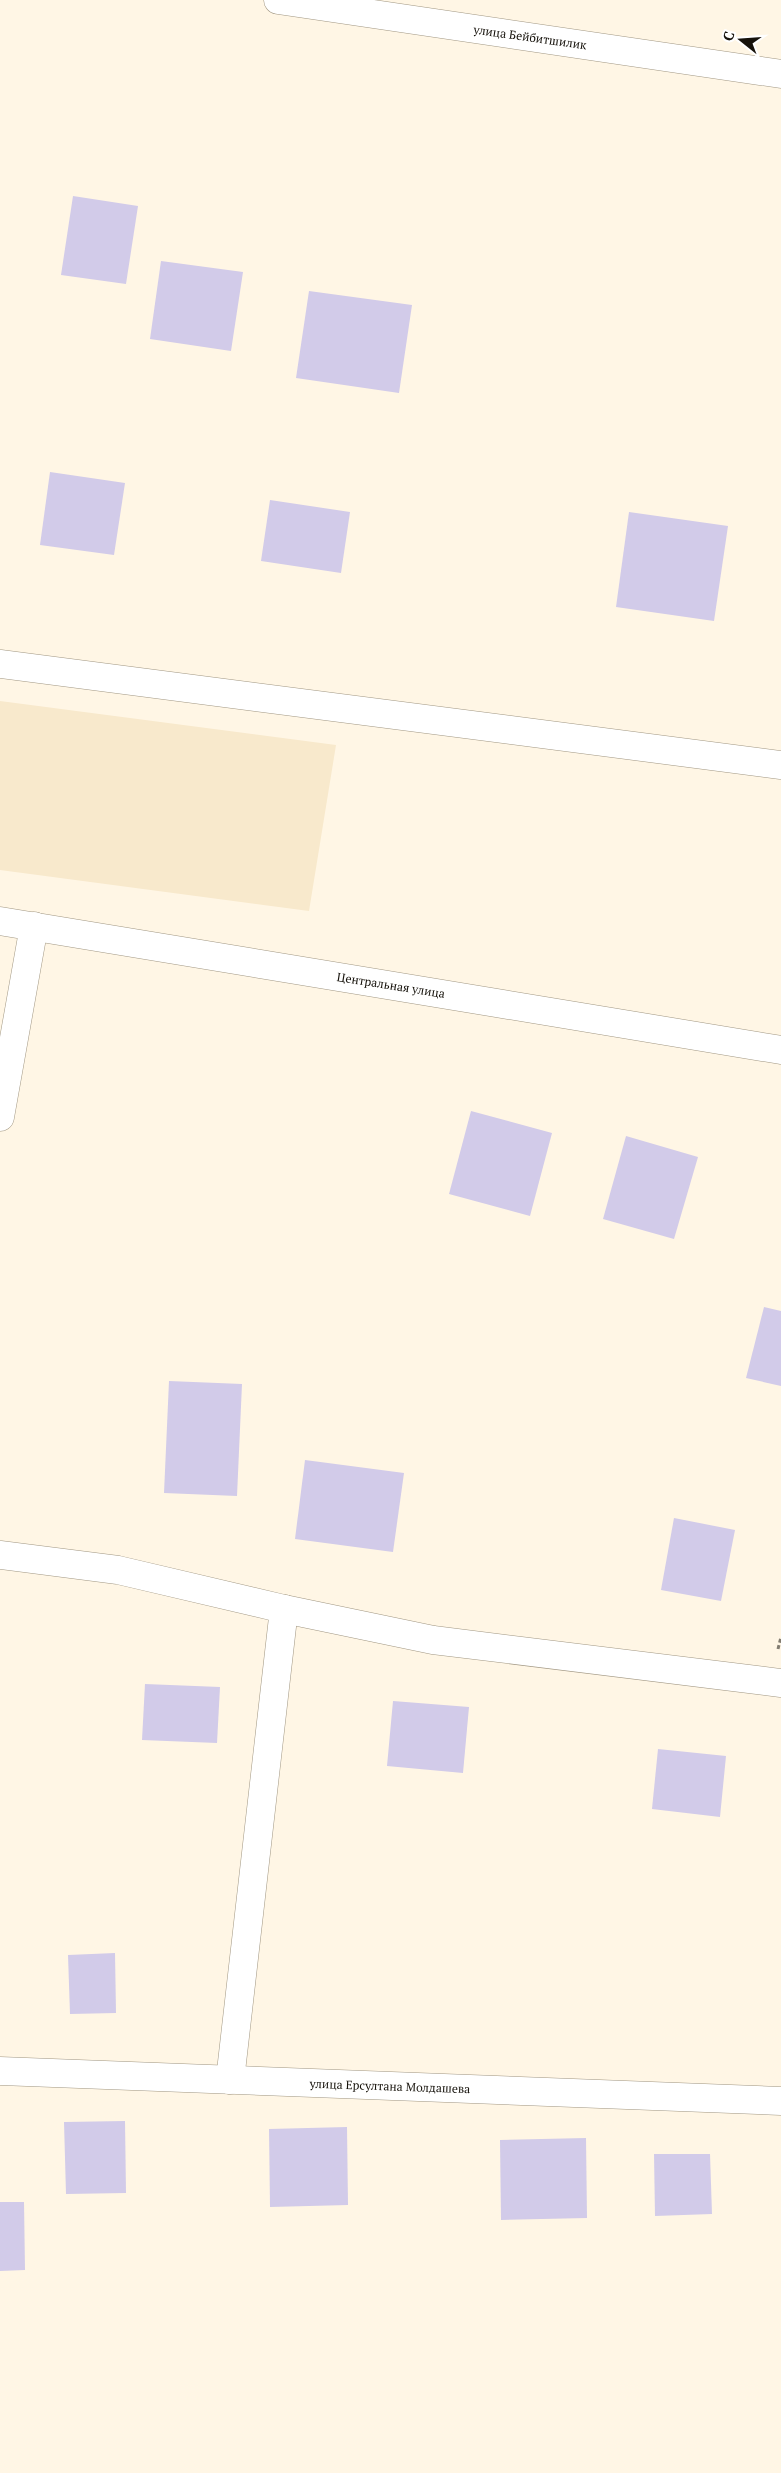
<svg xmlns="http://www.w3.org/2000/svg" width="781" height="2473" font-family="'PT Serif',serif">
	<style>
		.built { fill: #f8e9cc }
		.building { fill: #d2cbe9 }
		.lines { fill: none; stroke-linecap: round; stroke-linejoin: round }
		.minor-casing { stroke: #a19783; stroke-width: 29 }
		.path { stroke: #827c70; stroke-width: 3; stroke-dasharray: 4 2.5; stroke-linecap: butt }
		.minor { stroke: #fff; stroke-width: 28 }
		.labels { text-anchor: middle; dominant-baseline: central; stroke-width: 5; stroke-linejoin: round; paint-order: stroke }
		.street-label { font-size: 12px; fill: #16120b; stroke: #fff }
	</style>
	<rect width="100%" height="100%" fill="#fff6e5"/>
	<polygon class="built" points="0,701 336,745 309,911 0,870"/>
	<g class="building">
		<polygon points="73,196 138,206 126,284 61,275"/>
		<polygon points="161,261 243,272 231,351 150,339"/>
		<polygon points="309,291 412,305 399,393 296,378"/>
		<polygon points="50,472 125,483 114,555 40,545"/>
		<polygon points="270,500 350,512 341,573 261,561"/>
		<polygon points="629,512 728,526 714,621 616,607"/>
		<polygon points="471,1111 552,1133 530,1216 449,1194"/>
		<polygon points="626,1136 698,1157 674,1239 603,1219"/>
		<polygon points="764,1307 781,1311 781,1386 746,1378"/>
		<polygon points="169,1381 242,1384 237,1496 164,1493"/>
		<polygon points="305,1460 404,1473 393,1552 295,1539"/>
		<polygon points="674,1518 735,1530 721,1601 661,1590"/>
		<polygon points="145,1684 220,1687 217,1743 142,1740"/>
		<polygon points="393,1701 469,1707 463,1773 387,1766"/>
		<polygon points="658,1749 726,1756 720,1817 652,1809"/>
		<polygon points="115,1953 116,2013 70,2014 68,1955"/>
		<polygon points="125,2121 126,2193 66,2194 64,2122"/>
		<polygon points="347,2127 348,2205 270,2207 269,2129"/>
		<polygon points="586,2138 587,2218 501,2220 500,2140"/>
		<polygon points="654,2154 710,2154 712,2214 655,2216"/>
		<polygon points="0,2202 24,2202 25,2270 0,2271"/>
	</g>
	<g class="lines">
		<g class="minor-casing">
			<g id="minor">
				<polyline points="278,0 781,74"/>
				<polyline points="0,664 781,765"/>
				<polyline points="0,921 781,1050"/>
				<polyline points="0,1117 34,926"/>
				<polyline points="0,1555 118,1570 284,1609 433,1640 781,1683"/>
				<polyline points="0,2071 781,2101"/>
				<polyline points="230,2080 284,1609"/>
			</g>
		</g>
		<polyline class="path" points="778,1649 781,1637"/>
		<use href="#minor" class="minor"/>
	</g>
	<g class="labels">
		<g class="street-label">
			<text transform="translate(530 37) rotate(8)">улица Бейбитшилик</text>
			<text transform="translate(391 985) rotate(9)">Центральная улица</text>
			<text transform="translate(390 2086) rotate(2)">улица Ерсултана Молдашева</text>
		</g>
	</g>
	<g transform="translate(741 40) rotate(287)" stroke="#ffffff" stroke-width="4" paint-order="stroke">
	<path d="M0-4L9 19L0 12L-9 19Z" fill="#16120b"/>
	<text y="-8" font-size="14" font-weight="bold" text-anchor="middle" fill="#16120b">С</text>
	</g>
</svg>
